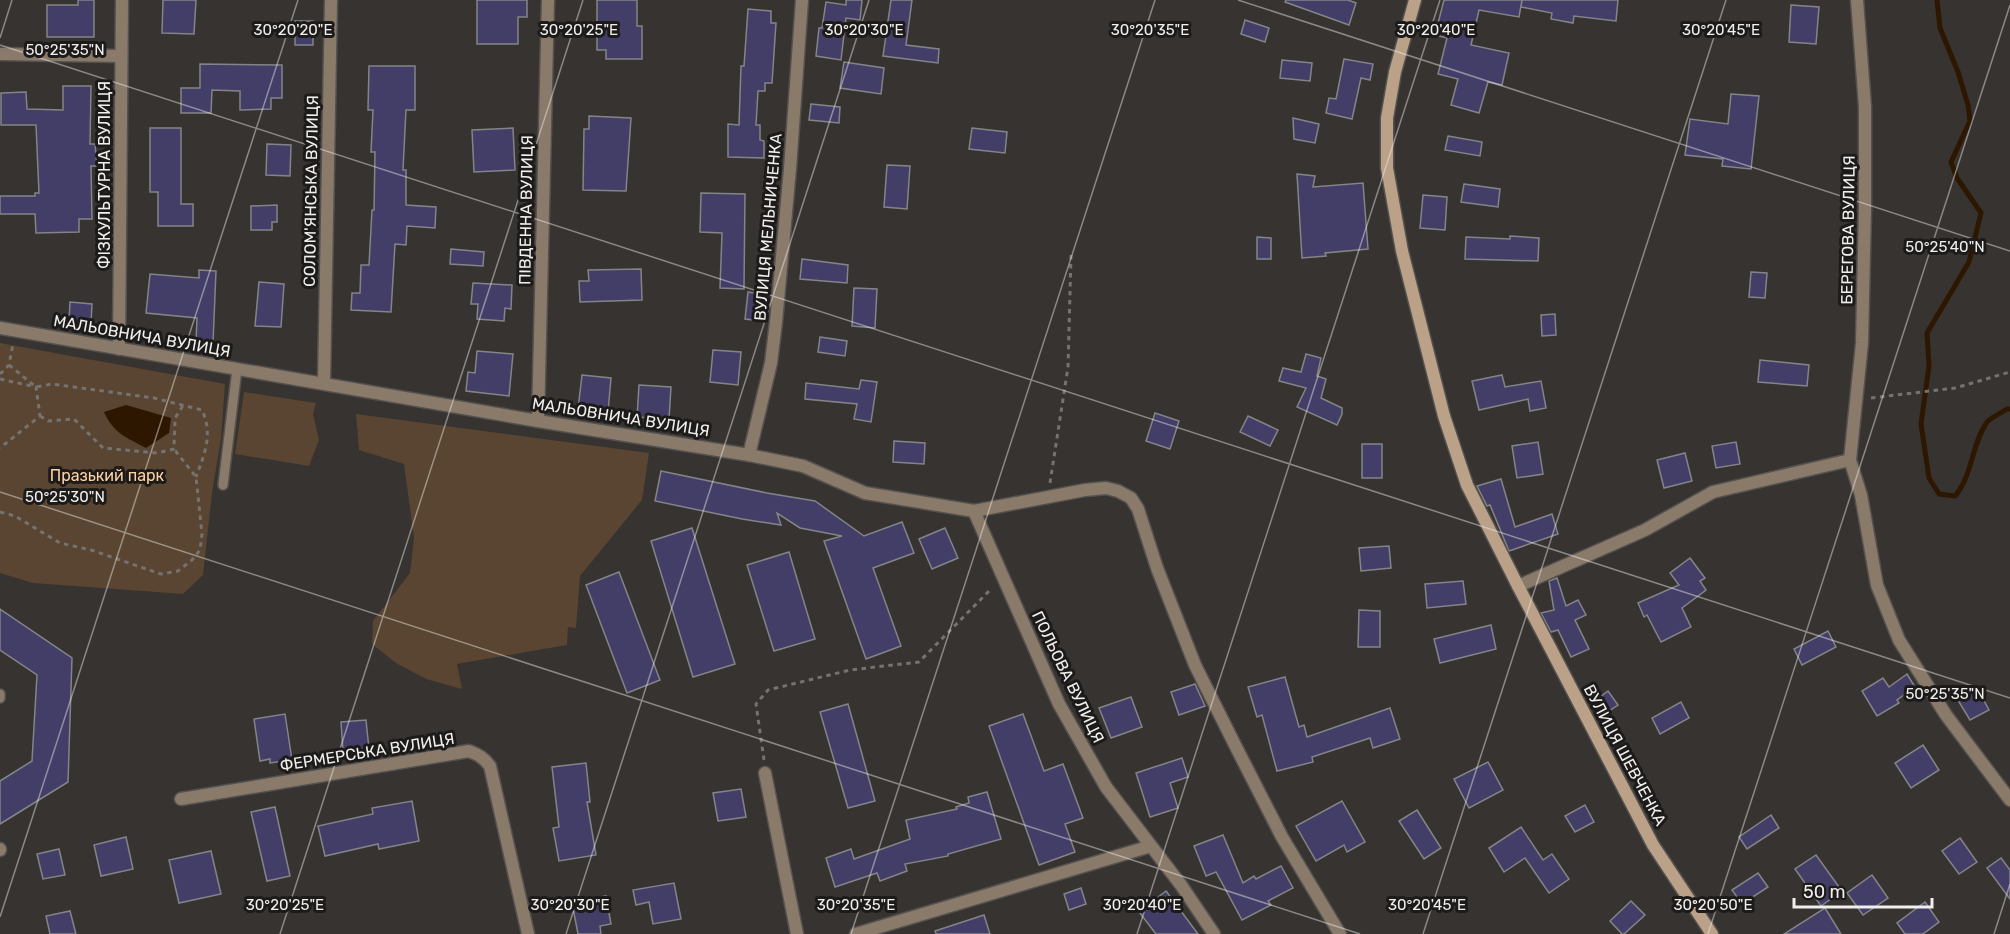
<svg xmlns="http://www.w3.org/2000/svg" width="2010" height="934" font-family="Rubik,sans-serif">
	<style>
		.green { fill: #594531 }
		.water { fill: #2e1700 }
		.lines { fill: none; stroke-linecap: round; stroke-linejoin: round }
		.stream { stroke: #2e1700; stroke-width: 5 }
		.building { fill: #433e67; stroke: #848488; stroke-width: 1.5 }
		.lane-casing { stroke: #54514f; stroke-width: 12 }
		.street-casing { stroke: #54514f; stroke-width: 15 }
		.secondary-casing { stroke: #54514f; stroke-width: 15 }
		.path { stroke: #757270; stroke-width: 3; stroke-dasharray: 4.5 4.5; stroke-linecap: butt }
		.lane { stroke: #8a7a6a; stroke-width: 9 }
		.street { stroke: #8a7a6a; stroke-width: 12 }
		.secondary { stroke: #baa187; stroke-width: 12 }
		.ticks { fill: none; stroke: #f1efed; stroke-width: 1.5; stroke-opacity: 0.45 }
		.labels { text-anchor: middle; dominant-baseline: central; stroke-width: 6; stroke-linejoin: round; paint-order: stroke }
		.street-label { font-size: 16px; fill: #f1efed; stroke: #1d1b1a }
		.park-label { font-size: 16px; fill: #ffd2a3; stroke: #1d1b1a }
		.ticks-label { font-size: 15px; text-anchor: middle; fill: #f1efed; stroke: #1d1b1a; stroke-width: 6; stroke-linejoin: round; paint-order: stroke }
	</style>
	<rect width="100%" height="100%" fill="#363331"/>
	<g class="green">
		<polygon points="0,343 225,384 221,439 212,493 203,575 183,594 33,583 0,573"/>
		<polygon points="244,392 316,403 313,414 319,440 309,466 235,454"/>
		<polygon points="356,414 649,453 642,500 580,576 576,628 568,627 567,645 457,664 462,689 426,679 396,663 372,644 373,621 410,573 414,538 404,464 359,450"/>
	</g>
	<path class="water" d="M126,405l45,13 -2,15 -23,15c-20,-11 -32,-14 -42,-36z"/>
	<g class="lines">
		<path class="stream" d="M1937,0l3,28 18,44 10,33 2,16 -19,41 6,16 24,35 -12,49 -42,71 2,33 -8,58 8,54 10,16 16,2c18,-21 16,-51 32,-74 5,-5 14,-9 20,-13h3"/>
	</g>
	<g class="building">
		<polygon points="78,0 94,0 94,37 47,37 47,5 78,5"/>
		<polygon points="163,0 196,0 194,34 162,33"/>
		<polygon points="477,0 527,0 527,17 518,17 518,44 477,44"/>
		<polygon points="597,0 637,0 637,26 642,26 642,59 606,59 606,50 597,50"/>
		<polygon points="846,0 862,0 860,20 846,18 841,60 816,56 819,28 822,28 826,2 846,5"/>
		<polygon points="891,0 912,0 906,45 939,49 938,63 883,56"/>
		<polygon points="1286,0 1348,0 1356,3 1349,25 1285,2"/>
		<polygon points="1444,0 1618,0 1616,21 1574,16 1573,23 1551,19 1552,13 1521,7 1522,0 1519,17 1479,10 1471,45 1509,53 1502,85 1488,82 1479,113 1451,105 1458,79 1438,74 1447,38 1435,35"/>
		<polygon points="1791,5 1819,7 1816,44 1789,42"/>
		<polygon points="748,9 771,11 771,23 776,23 772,83 765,83 765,91 758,91 756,125 760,125 760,140 764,141 764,158 728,157 728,124 739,125 741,66 744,66"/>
		<polygon points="1245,20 1269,28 1265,42 1241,34"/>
		<rect x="295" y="21" width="18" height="24"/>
		<polygon points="1344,59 1373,64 1370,80 1361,78 1352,119 1326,113 1329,98 1336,99"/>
		<polygon points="1282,60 1312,63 1310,81 1280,78"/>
		<polygon points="844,62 884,68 881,94 840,88"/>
		<polygon points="200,64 282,65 282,98 271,98 271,109 240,110 240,91 212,90 211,113 181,113 181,88 200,88"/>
		<polygon points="369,66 415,66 415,110 406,110 403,170 406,170 406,205 436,207 435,228 407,226 406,245 395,244 391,312 351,310 352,293 360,293 361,265 369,265 372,210 374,210 375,152 371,152 373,110 368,110"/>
		<polygon points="63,86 91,86 90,144 95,144 97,166 91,166 92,219 79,219 79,232 36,233 35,214 0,214 0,196 35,196 35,193 39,193 36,125 1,125 1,93 26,92 27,109 63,110"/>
		<polygon points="1731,94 1759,96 1751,169 1722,166 1723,159 1685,155 1690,119 1728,124"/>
		<polygon points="811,104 840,107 839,123 809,120"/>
		<polygon points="589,116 631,118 626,191 583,190 584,129 589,129"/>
		<polygon points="1293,118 1319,124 1315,143 1294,139"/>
		<polygon points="150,128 181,128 181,204 193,204 193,226 158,226 158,192 150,192"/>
		<polygon points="513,128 515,170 474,172 472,130"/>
		<polygon points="972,128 1007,132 1005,153 969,149"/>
		<polygon points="1448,136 1482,142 1480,156 1445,150"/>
		<polygon points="267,144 291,145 290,176 266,175"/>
		<polygon points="887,165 910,166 907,209 884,207"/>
		<polygon points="1297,174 1315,176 1313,187 1363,183 1368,249 1325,253 1326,256 1302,258"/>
		<polygon points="1464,184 1500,189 1498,207 1461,202"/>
		<polygon points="701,193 745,194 744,289 720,288 722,233 700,232"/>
		<polygon points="1423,195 1447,197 1445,230 1420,228"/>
		<polygon points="277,205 277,222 272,222 272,230 251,230 251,206"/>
		<polygon points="1510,236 1539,238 1538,261 1465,259 1466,237 1510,239"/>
		<polygon points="1257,237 1271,238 1271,259 1257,259"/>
		<polygon points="451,249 484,252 483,266 450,264"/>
		<polygon points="802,259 848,265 847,283 800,279"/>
		<polygon points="641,269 642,300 580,302 579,281 589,281 588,270"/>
		<polygon points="199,270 216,271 213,343 196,342 197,318 146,313 150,274 199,278"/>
		<polygon points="1751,272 1767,273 1765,298 1749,297"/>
		<polygon points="259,282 284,284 281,327 255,326"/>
		<polygon points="473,283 512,285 511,309 505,308 504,321 477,319 478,304 471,304"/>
		<polygon points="854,288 877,289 875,328 852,326"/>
		<polygon points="748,292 767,295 764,321 745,319"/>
		<polygon points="70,302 92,304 91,323 69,321"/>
		<polygon points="1555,314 1556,335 1542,336 1541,315"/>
		<polygon points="820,337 847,341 845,356 818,352"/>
		<polygon points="713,350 741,352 738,385 710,382"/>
		<polygon points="477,351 513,354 509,396 466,391 468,372 475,373"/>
		<polygon points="1306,354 1321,358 1317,376 1326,379 1321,398 1342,408 1342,414 1337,425 1297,407 1306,388 1279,381 1283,368 1301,372"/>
		<polygon points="1760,360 1809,365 1807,386 1758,382"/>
		<polygon points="582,375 611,378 608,412 578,409"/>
		<polygon points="1502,375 1505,387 1541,381 1546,408 1530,411 1528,399 1479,410 1472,381"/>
		<polygon points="861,380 877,382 871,422 854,419 857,404 805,399 806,383 859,389"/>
		<polygon points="639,385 671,387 669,419 637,417"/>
		<polygon points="1155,413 1179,421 1170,449 1146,441"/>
		<polygon points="1248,416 1278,430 1270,446 1240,432"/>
		<polygon points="894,441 925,443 924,464 893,462"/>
		<polygon points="1538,442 1543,474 1517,478 1512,446"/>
		<polygon points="1736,442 1740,464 1716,468 1712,446"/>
		<rect x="1362" y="444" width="20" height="34"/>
		<polygon points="1685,453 1692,481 1664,488 1657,460"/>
		<polygon points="661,471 767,493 815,501 864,536 902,522 914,553 873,568 901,646 866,659 824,541 842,536 800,528 777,513 781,525 742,519 655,501"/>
		<polygon points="1501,479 1515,527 1552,514 1558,534 1509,551 1490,505 1487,506 1477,486"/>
		<polygon points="692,528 735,664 693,677 651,541"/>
		<polygon points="945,528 958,558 932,569 919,539"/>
		<polygon points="1389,546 1391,568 1361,571 1359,548"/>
		<polygon points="789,552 815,639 774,651 747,565"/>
		<polygon points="1690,558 1705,578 1700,581 1706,590 1682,608 1691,627 1661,642 1647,615 1644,617 1638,603 1679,585 1670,573"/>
		<polygon points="619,572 660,680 627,693 586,585"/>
		<polygon points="1557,578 1566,606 1578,600 1586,615 1575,620 1589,649 1571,657 1558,630 1551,632 1541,613 1554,610 1549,581"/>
		<polygon points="1463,581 1466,604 1427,608 1425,584"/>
		<polygon points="0,609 72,658 68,782 0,824 0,781 32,761 37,675 0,650"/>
		<polygon points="1359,610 1380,611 1380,647 1358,647"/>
		<polygon points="1491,625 1496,649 1440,663 1434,639"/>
		<polygon points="1828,631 1836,647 1802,665 1794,649"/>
		<polygon points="1907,674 1915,687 1897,700 1899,703 1877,716 1862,691 1883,678 1889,687"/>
		<polygon points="1285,677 1299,727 1304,725 1307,737 1390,708 1400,739 1373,748 1370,738 1312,757 1313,762 1277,771 1262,715 1257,717 1248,687"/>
		<polygon points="1195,684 1205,706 1179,715 1171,692"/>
		<polygon points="1976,686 1989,710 1970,720 1956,697"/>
		<polygon points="1608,691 1618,705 1603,715 1593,702"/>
		<polygon points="1131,697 1142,727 1111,738 1099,708"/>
		<polygon points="1681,702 1689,718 1660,734 1652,718"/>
		<polygon points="848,704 875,801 848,808 820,712"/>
		<polygon points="285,714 292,760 270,763 270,759 260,761 254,719"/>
		<polygon points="1023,714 1044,771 1063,764 1083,818 1065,824 1075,852 1039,865 989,726"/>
		<polygon points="366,720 369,749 343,751 341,722"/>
		<polygon points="1923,745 1939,770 1911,788 1895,763"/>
		<polygon points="1182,758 1188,777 1170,783 1178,808 1150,817 1136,773"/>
		<polygon points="1488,762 1503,790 1469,808 1454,779"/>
		<polygon points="586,763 590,802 587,802 596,855 559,861 553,828 559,827 552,767"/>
		<polygon points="741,789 746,817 718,821 713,793"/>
		<polygon points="987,792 1001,839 948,854 948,856 905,864 907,871 880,881 877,873 835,887 826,858 851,849 854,859 910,839 906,820 957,809 956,807 969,803 968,797"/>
		<polygon points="412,801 419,841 379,849 378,844 325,856 318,826 373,814 372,808"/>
		<polygon points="1342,801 1365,842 1347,852 1344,845 1316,861 1296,826"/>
		<polygon points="1585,805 1594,822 1575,832 1565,816"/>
		<polygon points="275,807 290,876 267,881 251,812"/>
		<polygon points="1417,810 1441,848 1424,859 1399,821"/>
		<polygon points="1771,815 1779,828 1747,849 1739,837"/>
		<polygon points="1521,827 1543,860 1552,854 1569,879 1549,893 1525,858 1504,872 1489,848"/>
		<polygon points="1223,835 1243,883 1254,876 1256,879 1281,866 1293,888 1268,901 1271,905 1242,920 1216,872 1206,876 1194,846"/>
		<polygon points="126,837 133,869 101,876 94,845"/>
		<polygon points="1960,838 1977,862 1959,874 1942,851"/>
		<polygon points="59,849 65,875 43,879 37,854"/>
		<polygon points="211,851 221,894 179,903 169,860"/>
		<polygon points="1816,855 1842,891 1821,906 1795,869"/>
		<polygon points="2001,858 2010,870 2010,899 1987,868"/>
		<polygon points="1758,873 1768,887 1742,904 1732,890"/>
		<polygon points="1872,875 1888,898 1863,915 1847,893"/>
		<polygon points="674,883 681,919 653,924 649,902 636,905 633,890"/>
		<polygon points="1081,888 1086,904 1069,910 1064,894"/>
		<polygon points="1166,891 1198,934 1156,934 1139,912"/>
		<polygon points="606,896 611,924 600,926 601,934 578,934 572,903"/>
		<polygon points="1631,901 1645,915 1624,934 1622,934 1610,921"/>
		<polygon points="1925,902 1939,922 1923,934 1905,934 1897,923"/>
		<polygon points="1825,908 1841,934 1784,934"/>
		<polygon points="70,911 76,934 50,934 46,916"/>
		<polygon points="984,915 990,934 936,934 935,931"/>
	</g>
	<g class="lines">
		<g class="lane-casing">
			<g id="lane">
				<polyline points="223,485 237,369"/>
				<polyline points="0,694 0,698"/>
			</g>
		</g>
		<g class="street-casing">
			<g id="street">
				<polyline points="1857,0 1865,107 1865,208 1862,343 1850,460 1861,495 1877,585 1899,640 1946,715 2010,800"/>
				<polyline points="0,54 121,56"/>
				<polyline points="0,328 538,421 749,455 803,466 865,493 974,511 1085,490 1106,488 1118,491 1131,498 1138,509 1157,568 1195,665 1236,747 1282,837 1340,934"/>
				<polyline points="119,349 122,0"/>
				<polyline points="324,383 331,0"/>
				<polyline points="538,421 548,0"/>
				<polyline points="749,455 771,363 776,322 790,169 802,0"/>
				<polyline points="974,511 1059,704 1106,787 1181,885 1214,934"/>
				<polyline points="1518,586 1645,530 1713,492 1850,460"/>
				<polyline points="765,773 797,934"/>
				<path d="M181,799l288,-48c10,4 15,7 21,15l38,168"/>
				<polyline points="0,850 0,849"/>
				<polyline points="856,934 1151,846"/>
			</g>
		</g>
		<g class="secondary-casing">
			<polyline id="secondary" points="1415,0 1395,72 1387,118 1387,168 1402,251 1444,416 1467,485 1518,586 1653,845 1712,934"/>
		</g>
		<g class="path">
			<path d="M9,365l27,22 16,-3 102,14 48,12c11,24 3,43 -6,67"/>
			<polyline points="0,374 9,365 13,344"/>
			<polyline points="0,379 36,387 40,416 0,448"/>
			<polyline points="1871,398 1955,388 2010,372"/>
			<polyline points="40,416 48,421 74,419 103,448 157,453 174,449 175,418 184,404"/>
			<polyline points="1050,483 1068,367 1071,255"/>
			<polyline points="0,512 15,516 60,543 91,550 161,574 178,571 192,560 200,550 202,534 196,477 174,449"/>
			<polyline points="764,760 756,704 768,690 850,670 919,662 992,588"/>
		</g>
		<use href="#lane" class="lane"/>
		<use href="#street" class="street"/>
		<use href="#secondary" class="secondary"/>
	</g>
	<path class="ticks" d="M1238,0l772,251M0,38l12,-38M0,45l2010,653M0,492l1360,442M0,917l298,-917M280,934l303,-934M566,934l303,-934M851,934l304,-934M1137,934l303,-934M1423,934l303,-934M1708,934l302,-929M1994,934l16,-50"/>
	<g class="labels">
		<g class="street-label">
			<text transform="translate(104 175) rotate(-90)">ФІЗКУЛЬТУРНА ВУЛИЦЯ</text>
			<text transform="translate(311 191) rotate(-89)">СОЛОМ'ЯНСЬКА ВУЛИЦЯ</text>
			<text transform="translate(526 210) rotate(-89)">ПІВДЕННА ВУЛИЦЯ</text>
			<text transform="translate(768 227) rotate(-85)">ВУЛИЦЯ МЕЛЬНИЧЕНКА</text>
			<text transform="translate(1848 230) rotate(-89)">БЕРЕГОВА ВУЛИЦЯ</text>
			<text transform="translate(142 336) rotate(10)">МАЛЬОВНИЧА ВУЛИЦЯ</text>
			<text transform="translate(621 417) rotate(9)">МАЛЬОВНИЧА ВУЛИЦЯ</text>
			<text transform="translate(1068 677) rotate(64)">ПОЛЬОВА ВУЛИЦЯ</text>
			<text transform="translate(367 752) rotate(-9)">ФЕРМЕРСЬКА ВУЛИЦЯ</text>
			<text transform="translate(1625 755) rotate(62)">ВУЛИЦЯ ШЕВЧЕНКА</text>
		</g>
		<g class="park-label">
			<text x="107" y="475">Празький парк</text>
		</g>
	</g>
	<g class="ticks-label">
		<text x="293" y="35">30°20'20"E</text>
		<text x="579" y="35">30°20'25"E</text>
		<text x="864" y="35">30°20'30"E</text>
		<text x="1150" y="35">30°20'35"E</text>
		<text x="1436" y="35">30°20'40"E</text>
		<text x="1721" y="35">30°20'45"E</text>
		<text x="65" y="55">50°25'35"N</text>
		<text x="1945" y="252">50°25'40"N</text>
		<text x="65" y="502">50°25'30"N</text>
		<text x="1945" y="699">50°25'35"N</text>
		<text x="1713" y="910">30°20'50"E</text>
		<text x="285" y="910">30°20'25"E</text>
		<text x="570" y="910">30°20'30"E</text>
		<text x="856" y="910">30°20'35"E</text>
		<text x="1142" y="910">30°20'40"E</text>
		<text x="1427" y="910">30°20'45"E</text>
	</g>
	<path d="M1794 898v9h138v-9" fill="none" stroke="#f1efed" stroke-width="3"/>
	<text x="1803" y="898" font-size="18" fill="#f1efed" stroke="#1d1b1a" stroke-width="4.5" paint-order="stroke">50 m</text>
</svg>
